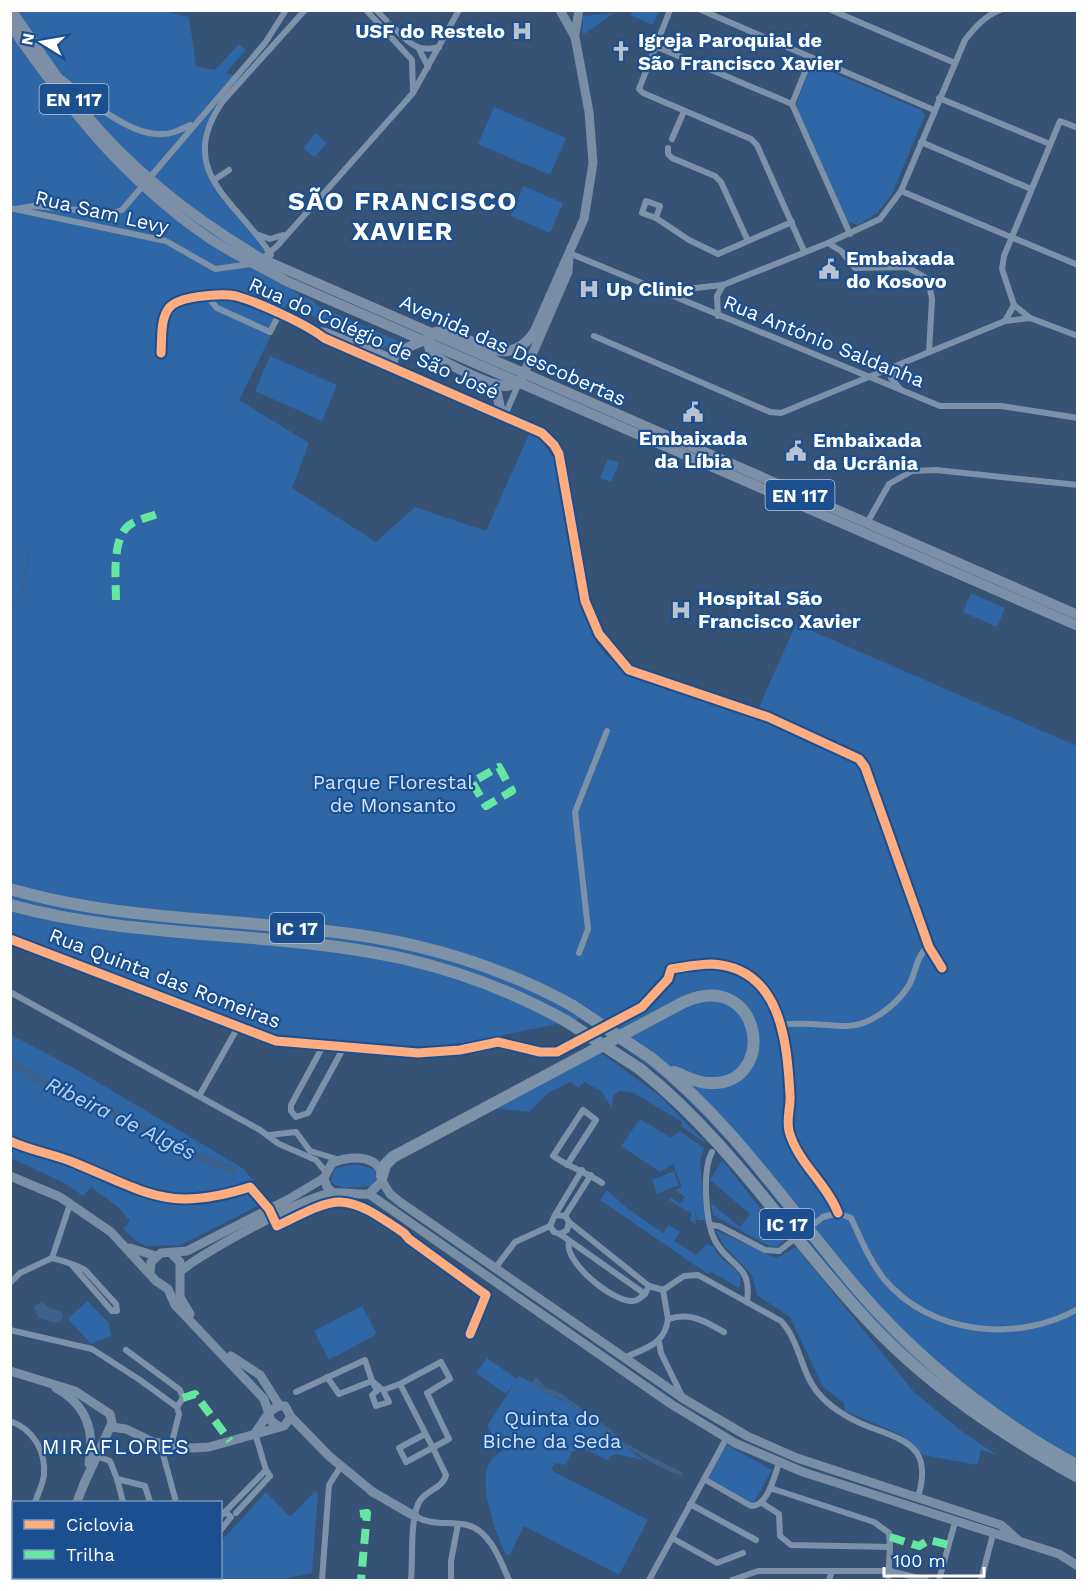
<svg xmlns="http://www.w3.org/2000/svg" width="1088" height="1591" font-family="'Work Sans',sans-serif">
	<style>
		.green { fill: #2f66a5 }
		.water { fill: #3b618d }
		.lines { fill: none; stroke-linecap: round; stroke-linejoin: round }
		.stream { stroke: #3b618d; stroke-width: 2 }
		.street-tunnel { stroke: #546c89; stroke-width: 6; stroke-dasharray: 6 3; stroke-linecap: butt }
		.street { stroke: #7d92a8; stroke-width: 6 }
		.secondary { stroke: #798da4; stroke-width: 9 }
		.primary { stroke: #7d8ea7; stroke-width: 10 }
		.highway { stroke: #7e92a7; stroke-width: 12 }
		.street-bridge { stroke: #7d92a8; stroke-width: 6 }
		.highway-bridge { stroke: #7e92a7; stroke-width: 12 }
		.quiet { stroke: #66e7a1; stroke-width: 8; stroke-dasharray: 15 8; stroke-linecap: butt }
		.cycleway-casing { stroke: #1b4f8f; stroke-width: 13 }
		.cycleway { stroke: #ffac80; stroke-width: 9 }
		.labels { text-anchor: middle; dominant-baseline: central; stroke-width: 4.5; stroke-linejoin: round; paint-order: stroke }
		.shield { fill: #1b4f8f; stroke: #bbcadd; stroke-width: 1.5 }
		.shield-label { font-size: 18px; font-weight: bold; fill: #fff }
		.poi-label { font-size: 20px; font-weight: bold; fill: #fff; stroke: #1b4f8f; text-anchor: start }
		.street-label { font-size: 20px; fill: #fff; stroke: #1b4f8f }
		.park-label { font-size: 20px; fill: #cfe3fa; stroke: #1b4f8f }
		.water-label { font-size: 21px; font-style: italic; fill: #b5d3f5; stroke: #1b4f8f }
		.neighbourhood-label { font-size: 21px; letter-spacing: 1.5px; fill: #fff; stroke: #1b4f8f }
		.district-label { font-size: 26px; font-weight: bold; letter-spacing: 1.5px; fill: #fff; stroke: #1b4f8f }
	</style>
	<rect width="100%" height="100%" fill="#365274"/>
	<g class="green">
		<path d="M160,10l29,7 7,49 19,4 24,-26 7,6 -20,23 14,4 -28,40 -7,18 4,37 42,56 42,63 21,10 2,4 82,36 -3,6 -16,1 -5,-7 -88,-36 -47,95 70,43 -17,45 84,54 39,-35 71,24 43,-97 13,7 13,19c12,50 16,146 44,186 9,13 25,24 39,31 32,17 82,28 117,39l41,-92 281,122v722c-68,-42 -137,-82 -194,-140 -67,-70 -119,-152 -188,-221 -34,-35 -74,-62 -115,-88l-133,28h-44l-113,-8 -61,-19 -218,-87 -1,-922z"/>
		<polygon points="631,11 631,10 659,11 653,25 630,15"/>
		<polygon points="614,13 584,34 582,32 583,16"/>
		<polygon points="816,65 921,110 925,115 892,194 877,213 858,225 848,222 796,105 810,68"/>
		<polygon points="494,107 566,138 550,175 478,144"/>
		<polygon points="316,133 327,143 314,157 303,148"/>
		<polygon points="523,186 563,203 550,233 511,216"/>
		<polygon points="270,356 337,385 322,421 255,391"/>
		<polygon points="608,459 619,463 611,482 600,478"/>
		<polygon points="971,593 1005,608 997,627 963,612"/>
		<path d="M10,1034l64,34 170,101 25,31 -90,46c-35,-4 -27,10 -56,-17l7,-8 -11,-13 -28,-21 -8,9 -17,-12 -55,-26z"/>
		<polygon points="600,1052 661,1097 707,1144 681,1126 682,1122 634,1093 619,1091 613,1096 612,1108 601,1091 584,1082 579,1088 570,1082 548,1093 529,1112 493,1108"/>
		<polygon points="640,1119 671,1138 680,1131 704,1148 700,1162 706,1220 697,1220 695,1209 696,1224 690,1220 692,1214 669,1200 670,1197 680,1204 685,1197 675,1190 682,1187 673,1164 660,1172 621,1146"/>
		<polygon points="722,1160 785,1239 777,1247 769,1246 713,1215 711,1203 740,1227 750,1214 710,1180"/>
		<polygon points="356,1164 374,1169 377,1178 371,1186 343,1188 332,1183 331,1178 336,1168"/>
		<polygon points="674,1171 679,1185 657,1194 652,1180"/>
		<path d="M607,1190l21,19 35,24 6,-8 11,7 -6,9 22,14 11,-11 7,3c4,18 34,19 25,41l-29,-17 -2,3 -108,-74z"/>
		<polygon points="715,1230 776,1258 796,1247 914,1392 964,1433 997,1455 981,1450 977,1465 923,1455 899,1434 845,1411 844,1403 823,1387 790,1317 757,1295 752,1275 725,1247"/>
		<polygon points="87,1301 109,1323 111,1336 91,1344 68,1319"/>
		<polygon points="362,1306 377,1334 329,1360 314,1331"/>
		<path d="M487,1358l30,21 2,-3c17,7 31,22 49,26l75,58 -26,-6 -7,2 -2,4 -26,-12 -10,4 -6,13 -11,-2 -4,7 97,50 -29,55 -95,-49 -14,28 -4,1c-10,-21 -30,-74 -15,-95 5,-6 13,-10 20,-14l-10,2 -14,-22 29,-45 -10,13 -30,-21z"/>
		<polygon points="727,1445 772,1470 753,1504 708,1478"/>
		<polygon points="315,1491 318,1494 312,1573 287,1578 288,1580 162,1580 165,1578 220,1578 221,1541 266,1492 290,1517"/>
	</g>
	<g class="water">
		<polygon points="10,1056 43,1078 111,1106 179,1144 237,1168 233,1175 171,1149 131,1124 35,1082 11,1066"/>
		<polygon points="42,1302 49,1308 60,1311 63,1315 62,1320 56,1323 39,1318 33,1306"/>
		<path d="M536,1377l10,11 16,6 48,35 13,13 60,31 -1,3c-39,-14 -64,-36 -96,-57 -5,-4 -9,-11 -16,-15 -12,-9 -24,-6 -38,-22z"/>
	</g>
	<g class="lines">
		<polyline class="stream" points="10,608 21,594 29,554"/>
		<polyline class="street-tunnel" points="386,20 395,29"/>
		<g class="street">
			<polyline points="366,10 381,26"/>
			<polyline points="376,10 386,20"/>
			<polyline points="670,10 639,89 643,93 751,139 757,145 804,251"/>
			<polyline points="701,10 934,110"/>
			<polyline points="831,10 955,63"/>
			<path d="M395,29c14,14 23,24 44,18"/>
			<polyline points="389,35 412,60 413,91"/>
			<polyline points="655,46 792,104 850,234"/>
			<polyline points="419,49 428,67"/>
			<path d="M63,79c23,19 64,55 96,55 11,1 21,-4 31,-9"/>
			<polyline points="939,98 1050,144"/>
			<polyline points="792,104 811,57"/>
			<polyline points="672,139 684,111"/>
			<polyline points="921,142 1031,189"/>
			<polyline points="668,148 668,154 672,158 715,176 721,182 748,241 792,222"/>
			<polyline points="214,180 229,170"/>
			<polyline points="901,191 1078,265"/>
			<polygon points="646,201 660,206 656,218 642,213"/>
			<polyline points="10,208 166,241 215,269 251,264"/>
			<polyline points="16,209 33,206 112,213 122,210 265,43 286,10"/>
			<polyline points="656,218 689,240 718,254 748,241"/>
			<polyline points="259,235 270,239 283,235"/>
			<polyline points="828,243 841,251 855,268 907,267 928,279 932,299 929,352"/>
			<polyline points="569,253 940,406 1001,406 1078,418"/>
			<path d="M271,255c-33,-54 -98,-83 -48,-154l82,-91"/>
			<polyline points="262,259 277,246 413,93 459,10"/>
			<path d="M666,291l57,-6 105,-42 52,-24 21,-28 64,-151c10,-13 20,-24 35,-30"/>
			<polyline points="207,296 217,308 270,332 279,315"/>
			<polyline points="1014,305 1030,318"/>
			<polyline points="718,316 717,296 723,285"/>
			<polyline points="1005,321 1030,318 1078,336"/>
			<polyline points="313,329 326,331 392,357"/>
			<polyline points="594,336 770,412 781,413 1005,321 1014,305 1002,269 1004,256 1060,121 1078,128"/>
			<path d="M161,353c1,-13 -1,-34 8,-45 9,-12 52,-15 67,-12 22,6 70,28 88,42l218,95 12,12 5,9 26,147 14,33 30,36 139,47 91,42 6,8 64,180 13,21"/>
			<polyline points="899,367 891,378 900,389"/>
			<polyline points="505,415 519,383"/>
			<polyline points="867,523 889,484 912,471 936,470 1078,485"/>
			<path d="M10,939l266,102 142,12 42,-3 38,-8 42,10h17l85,-45 26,-28 3,-10c13,-2 28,-5 41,-5 69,4 75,77 78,131 1,12 -4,23 -1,36 8,31 38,53 49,82"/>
			<polyline points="579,953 588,929 575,812 607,731"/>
			<polyline points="10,992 260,1130 279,1144 316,1160 326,1172"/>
			<path d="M781,1025c23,-4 43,1 66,1 23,0 49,-21 61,-39 8,-13 8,-33 21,-40"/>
			<polyline points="323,1046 291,1105 291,1111 296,1117 308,1113 344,1047"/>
			<polyline points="199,1096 238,1027"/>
			<polyline points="269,1135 296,1132 310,1151 340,1160"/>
			<path d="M712,1152c-10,18 -7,74 5,92 16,25 35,21 30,58"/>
			<path d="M567,1165l29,-45 -13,-10 -30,46c16,11 33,16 49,27"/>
			<polyline points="555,1215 582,1170"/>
			<polyline points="565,1216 591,1175"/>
			<path d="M823,1217l15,-4 13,5c10,21 18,42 33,61 46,55 132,65 194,30"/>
			<polyline points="569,1222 567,1230 560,1234 554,1232 550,1226 555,1215 565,1216 569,1222 649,1286 663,1290 668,1319"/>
			<polyline points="711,1225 719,1226 765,1250 779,1251"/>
			<polyline points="560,1234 645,1294 649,1286"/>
			<path d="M569,1241c-6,21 45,62 64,60 5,0 8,-4 12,-7"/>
			<path d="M52,1258c11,3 23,6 33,12l31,34 1,7h-5l-41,-47"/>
			<polyline points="496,1267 515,1242 550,1226"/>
			<polyline points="10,1283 20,1273 52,1258 70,1204"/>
			<path d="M663,1290l21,-14 14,-1 83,46c19,20 20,53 38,73 10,12 27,23 41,29 17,8 46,14 57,30 8,13 5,31 1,44"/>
			<polyline points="10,1330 92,1349 140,1380 177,1407 179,1414 171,1446"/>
			<polyline points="659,1342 661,1353 682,1396"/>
			<polyline points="126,1350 180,1390 183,1398 177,1407"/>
			<path d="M626,1357c20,-9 39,-13 42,-38 24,-7 36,2 56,13"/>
			<polyline points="327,1377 339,1394 372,1381 377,1391 372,1395 376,1406 389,1402 383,1390"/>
			<polyline points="296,1392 365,1360 372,1381 383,1390 400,1384"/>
			<path d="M10,1421c23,8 36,30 34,54 -1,9 -6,19 -9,27"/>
			<polyline points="160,1443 176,1502"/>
			<polyline points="97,1456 110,1461 117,1479 145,1486 150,1502"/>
			<polyline points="117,1479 123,1502"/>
			<path d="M704,1479l47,27c17,0 23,-29 28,-43"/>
			<polyline points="762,1503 779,1514 780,1536 791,1545 890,1547 889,1533 874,1522 770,1488"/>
			<polyline points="690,1504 756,1540"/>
			<polyline points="236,1513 270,1476 266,1470"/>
			<polyline points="220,1517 266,1470 255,1433"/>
			<path d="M416,1517c18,9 33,4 51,8 23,5 34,37 42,55"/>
			<polyline points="220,1531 231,1517 225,1512"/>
			<polyline points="672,1538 717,1563 743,1553"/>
			<polyline points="105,1578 106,1580"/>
			<polyline points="143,1578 144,1580"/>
			<polyline points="152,1580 155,1578"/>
			<polyline points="322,1580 329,1485 339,1469"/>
			<path d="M411,1580c2,-20 -1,-57 7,-76 6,-14 25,-15 28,-29l-13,-27 -33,-64 41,-22 9,17 -23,14 22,46 -43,23 -7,-14 26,-14"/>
			<polyline points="451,1580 451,1561 458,1524"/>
			<polyline points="649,1580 726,1439"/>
			<polyline points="732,1580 758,1571 890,1571 926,1580"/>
			<polyline points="829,1580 832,1571"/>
			<polyline points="888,1580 890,1547"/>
			<polyline points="939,1580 955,1522"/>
			<polyline points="981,1580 993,1534"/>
		</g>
		<g class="secondary">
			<polyline points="575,34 579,10"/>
			<polyline points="533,334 584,219 593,163 589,112 575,37 560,10"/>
			<polyline points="522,378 568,272 569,257"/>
			<polyline points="10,1176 60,1197 111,1232 156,1281 168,1289 175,1305 264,1399 271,1421 278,1426"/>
			<polyline points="382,1181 390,1194 400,1202 684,1399 747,1436 797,1458 1001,1525 1018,1540"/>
			<polyline points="369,1194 671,1404 735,1443 803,1472 1059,1554 1078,1566"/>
			<polyline points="130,1248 156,1256"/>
			<polyline points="172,1254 180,1262 180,1297 190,1314"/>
			<path d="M182,1270c23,-18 124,-75 151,-77 12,-1 24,2 36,1l13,-13c1,-27 -31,-26 -50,-18l-8,15 3,9 6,6"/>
			<polyline points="150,1273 151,1262 161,1253 187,1251 289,1199 324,1178"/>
			<polyline points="231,1356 260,1375 279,1405"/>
			<polyline points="10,1371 75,1391 110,1414 112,1423 84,1484"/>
			<path d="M56,1388c31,17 39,43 33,76"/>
			<polyline points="111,1427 126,1429 153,1442 193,1448 209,1447 284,1426 291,1417"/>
			<path d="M255,1433c8,-10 16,-30 30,-27l6,11 38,39 45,37"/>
			<polyline points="371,1491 416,1517"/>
			<polyline points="77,1502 85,1481"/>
			<polyline points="52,1580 52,1578"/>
		</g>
		<g class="primary">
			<path d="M11,10c24,34 46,69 72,101 50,61 111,108 179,148l816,356"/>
			<path d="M10,25c58,83 113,153 196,211 26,18 54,30 80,45l792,345"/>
			<polyline points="392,367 395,353 427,339"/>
			<path d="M519,383c-4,1 -10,3 -14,3 -13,0 -67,-25 -75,-35l-2,-11 7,-8 8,-2c32,8 63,41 90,4"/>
			<polyline points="495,384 500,408 505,415"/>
		</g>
		<g class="highway">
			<path d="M10,889c113,33 232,29 348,46 75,11 148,34 215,71"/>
			<path d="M10,905c128,35 262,25 391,53 58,13 113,34 165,63"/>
			<path d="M651,1058c83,66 139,153 208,233 61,71 137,130 219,175"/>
			<path d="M640,1069c91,73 151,170 230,254 60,64 132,111 208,154"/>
			<path d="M382,1176l3,-11 8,-8 291,-155c79,-35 95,85 25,81 -12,0 -24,-7 -35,-11"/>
		</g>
		<polyline class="street-bridge" points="779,1251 823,1217"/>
		<g class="highway-bridge">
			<polyline points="573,1006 651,1058"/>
			<polyline points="566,1021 640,1069"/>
		</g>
		<g class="quiet">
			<path d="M116,600c0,-20 -5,-65 15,-76 8,-5 18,-7 26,-10"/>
			<polygon points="499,767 512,791 486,806 472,782"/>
			<polyline points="183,1398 195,1394 230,1441"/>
			<polyline points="360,1514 367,1513 361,1580"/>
			<polyline points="890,1537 919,1546 929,1540 949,1545"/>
		</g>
		<g class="cycleway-casing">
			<g id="cycleway">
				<path d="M161,353c1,-13 -1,-34 8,-45 9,-12 52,-15 67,-12 22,6 70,28 88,42l218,95 12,12 5,9 26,147 14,33 30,36 139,47 91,42 6,8 64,180 13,21"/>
				<path d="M10,939l266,102 142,12 42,-3 38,-8 42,10h17l85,-45 26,-28 3,-10c13,-2 28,-5 41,-5 69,4 75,77 78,131 1,12 -4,23 -1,36 8,31 38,53 49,82"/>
				<path d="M10,1141c21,10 44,13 65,22 73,30 94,50 175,24l19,22 8,17c64,-32 67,-34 127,7l5,6 77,56 -16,39"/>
			</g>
		</g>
		<use href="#cycleway" class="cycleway"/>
	</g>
	<defs>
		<g id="hospital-bare" transform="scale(1.62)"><path d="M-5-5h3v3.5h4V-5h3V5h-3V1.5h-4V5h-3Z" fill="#b9c2ce" stroke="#1b4f8f" stroke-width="2.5" paint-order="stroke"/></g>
		<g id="church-bare" transform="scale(1.62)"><path d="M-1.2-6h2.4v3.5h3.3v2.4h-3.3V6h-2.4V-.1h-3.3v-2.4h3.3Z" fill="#b9c2ce" stroke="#1b4f8f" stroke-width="2.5" paint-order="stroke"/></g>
		<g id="civic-bare" transform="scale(1.62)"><path d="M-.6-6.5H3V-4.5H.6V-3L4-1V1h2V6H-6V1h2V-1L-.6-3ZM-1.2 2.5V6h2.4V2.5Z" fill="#b9c2ce" stroke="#1b4f8f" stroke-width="2.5" paint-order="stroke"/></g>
	</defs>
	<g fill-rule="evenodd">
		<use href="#hospital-bare" x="522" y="31"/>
		<use href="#church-bare" x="621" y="51"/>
		<use href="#civic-bare" x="829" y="269"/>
		<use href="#hospital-bare" x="589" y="289"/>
		<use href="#civic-bare" x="693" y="412"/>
		<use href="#civic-bare" x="796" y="451"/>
		<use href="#hospital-bare" x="681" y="610"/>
	</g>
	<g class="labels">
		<g class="shield">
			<rect x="39.5" y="84" width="69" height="30" rx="4.5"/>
			<rect x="765.5" y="480" width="69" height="30" rx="4.5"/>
			<rect x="270" y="913" width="54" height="30" rx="4.5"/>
			<rect x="760" y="1209" width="54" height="30" rx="4.5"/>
		</g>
		<g class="shield-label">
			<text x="74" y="99">EN 117</text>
			<text x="800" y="495">EN 117</text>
			<text x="297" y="928">IC 17</text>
			<text x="787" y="1224">IC 17</text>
		</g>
		<g class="poi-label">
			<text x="505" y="31" text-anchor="end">USF do Restelo</text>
			<text x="638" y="40">Igreja Paroquial de<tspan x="638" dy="23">São Francisco Xavier</tspan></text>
			<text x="846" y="258">Embaixada<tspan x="846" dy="23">do Kosovo</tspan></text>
			<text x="606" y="289">Up Clinic</text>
			<text x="693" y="438" text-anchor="middle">Embaixada<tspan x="693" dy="23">da Líbia</tspan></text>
			<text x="813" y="440">Embaixada<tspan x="813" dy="23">da Ucrânia</tspan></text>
			<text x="698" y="598">Hospital São<tspan x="698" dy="23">Francisco Xavier</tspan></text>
		</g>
		<g class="street-label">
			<text transform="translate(102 212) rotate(13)">Rua Sam Levy</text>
			<text transform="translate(374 338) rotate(24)">Rua do Colégio de São José</text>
			<text transform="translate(824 341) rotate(22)">Rua António Saldanha</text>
			<text transform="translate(513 350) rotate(24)">Avenida das Descobertas</text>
			<text transform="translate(165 978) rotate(21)">Rua Quinta das Romeiras</text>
		</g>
		<g class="park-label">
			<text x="393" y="782">Parque Florestal<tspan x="393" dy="23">de Monsanto</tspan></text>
			<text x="552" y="1418">Quinta do<tspan x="552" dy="23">Biche da Seda</tspan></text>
		</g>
		<g class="water-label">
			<text transform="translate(121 1118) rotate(26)">Ribeira de Algés</text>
		</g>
		<g class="neighbourhood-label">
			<text x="116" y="1446">MIRAFLORES</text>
		</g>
		<g class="district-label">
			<text x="403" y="201">SÃO FRANCISCO<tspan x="403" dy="30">XAVIER</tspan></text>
		</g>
	</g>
	<rect width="1088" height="1591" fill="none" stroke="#ffffff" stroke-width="24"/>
	<rect x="12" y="1501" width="210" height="78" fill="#1b4f8f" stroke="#7695bc" stroke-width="1.5"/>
	<rect x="24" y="1520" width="30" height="9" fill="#ffac80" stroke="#7695bc" stroke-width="1.5"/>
	<text x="66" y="1531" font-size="18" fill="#ffffff">Ciclovia</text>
	<rect x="24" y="1550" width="30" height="9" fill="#66e7a1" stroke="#7695bc" stroke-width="1.5"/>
	<text x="66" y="1561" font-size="18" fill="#ffffff">Trilha</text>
	<g transform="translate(42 42) rotate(281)" stroke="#1b4f8f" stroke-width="4.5" paint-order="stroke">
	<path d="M0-4.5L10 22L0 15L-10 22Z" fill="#ffffff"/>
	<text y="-9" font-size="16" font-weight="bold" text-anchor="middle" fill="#ffffff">N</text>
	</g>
	<path d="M884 1567v9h100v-9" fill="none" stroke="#ffffff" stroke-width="3"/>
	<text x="893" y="1567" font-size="18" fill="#ffffff" stroke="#1b4f8f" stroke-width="4.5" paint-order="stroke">100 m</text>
</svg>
